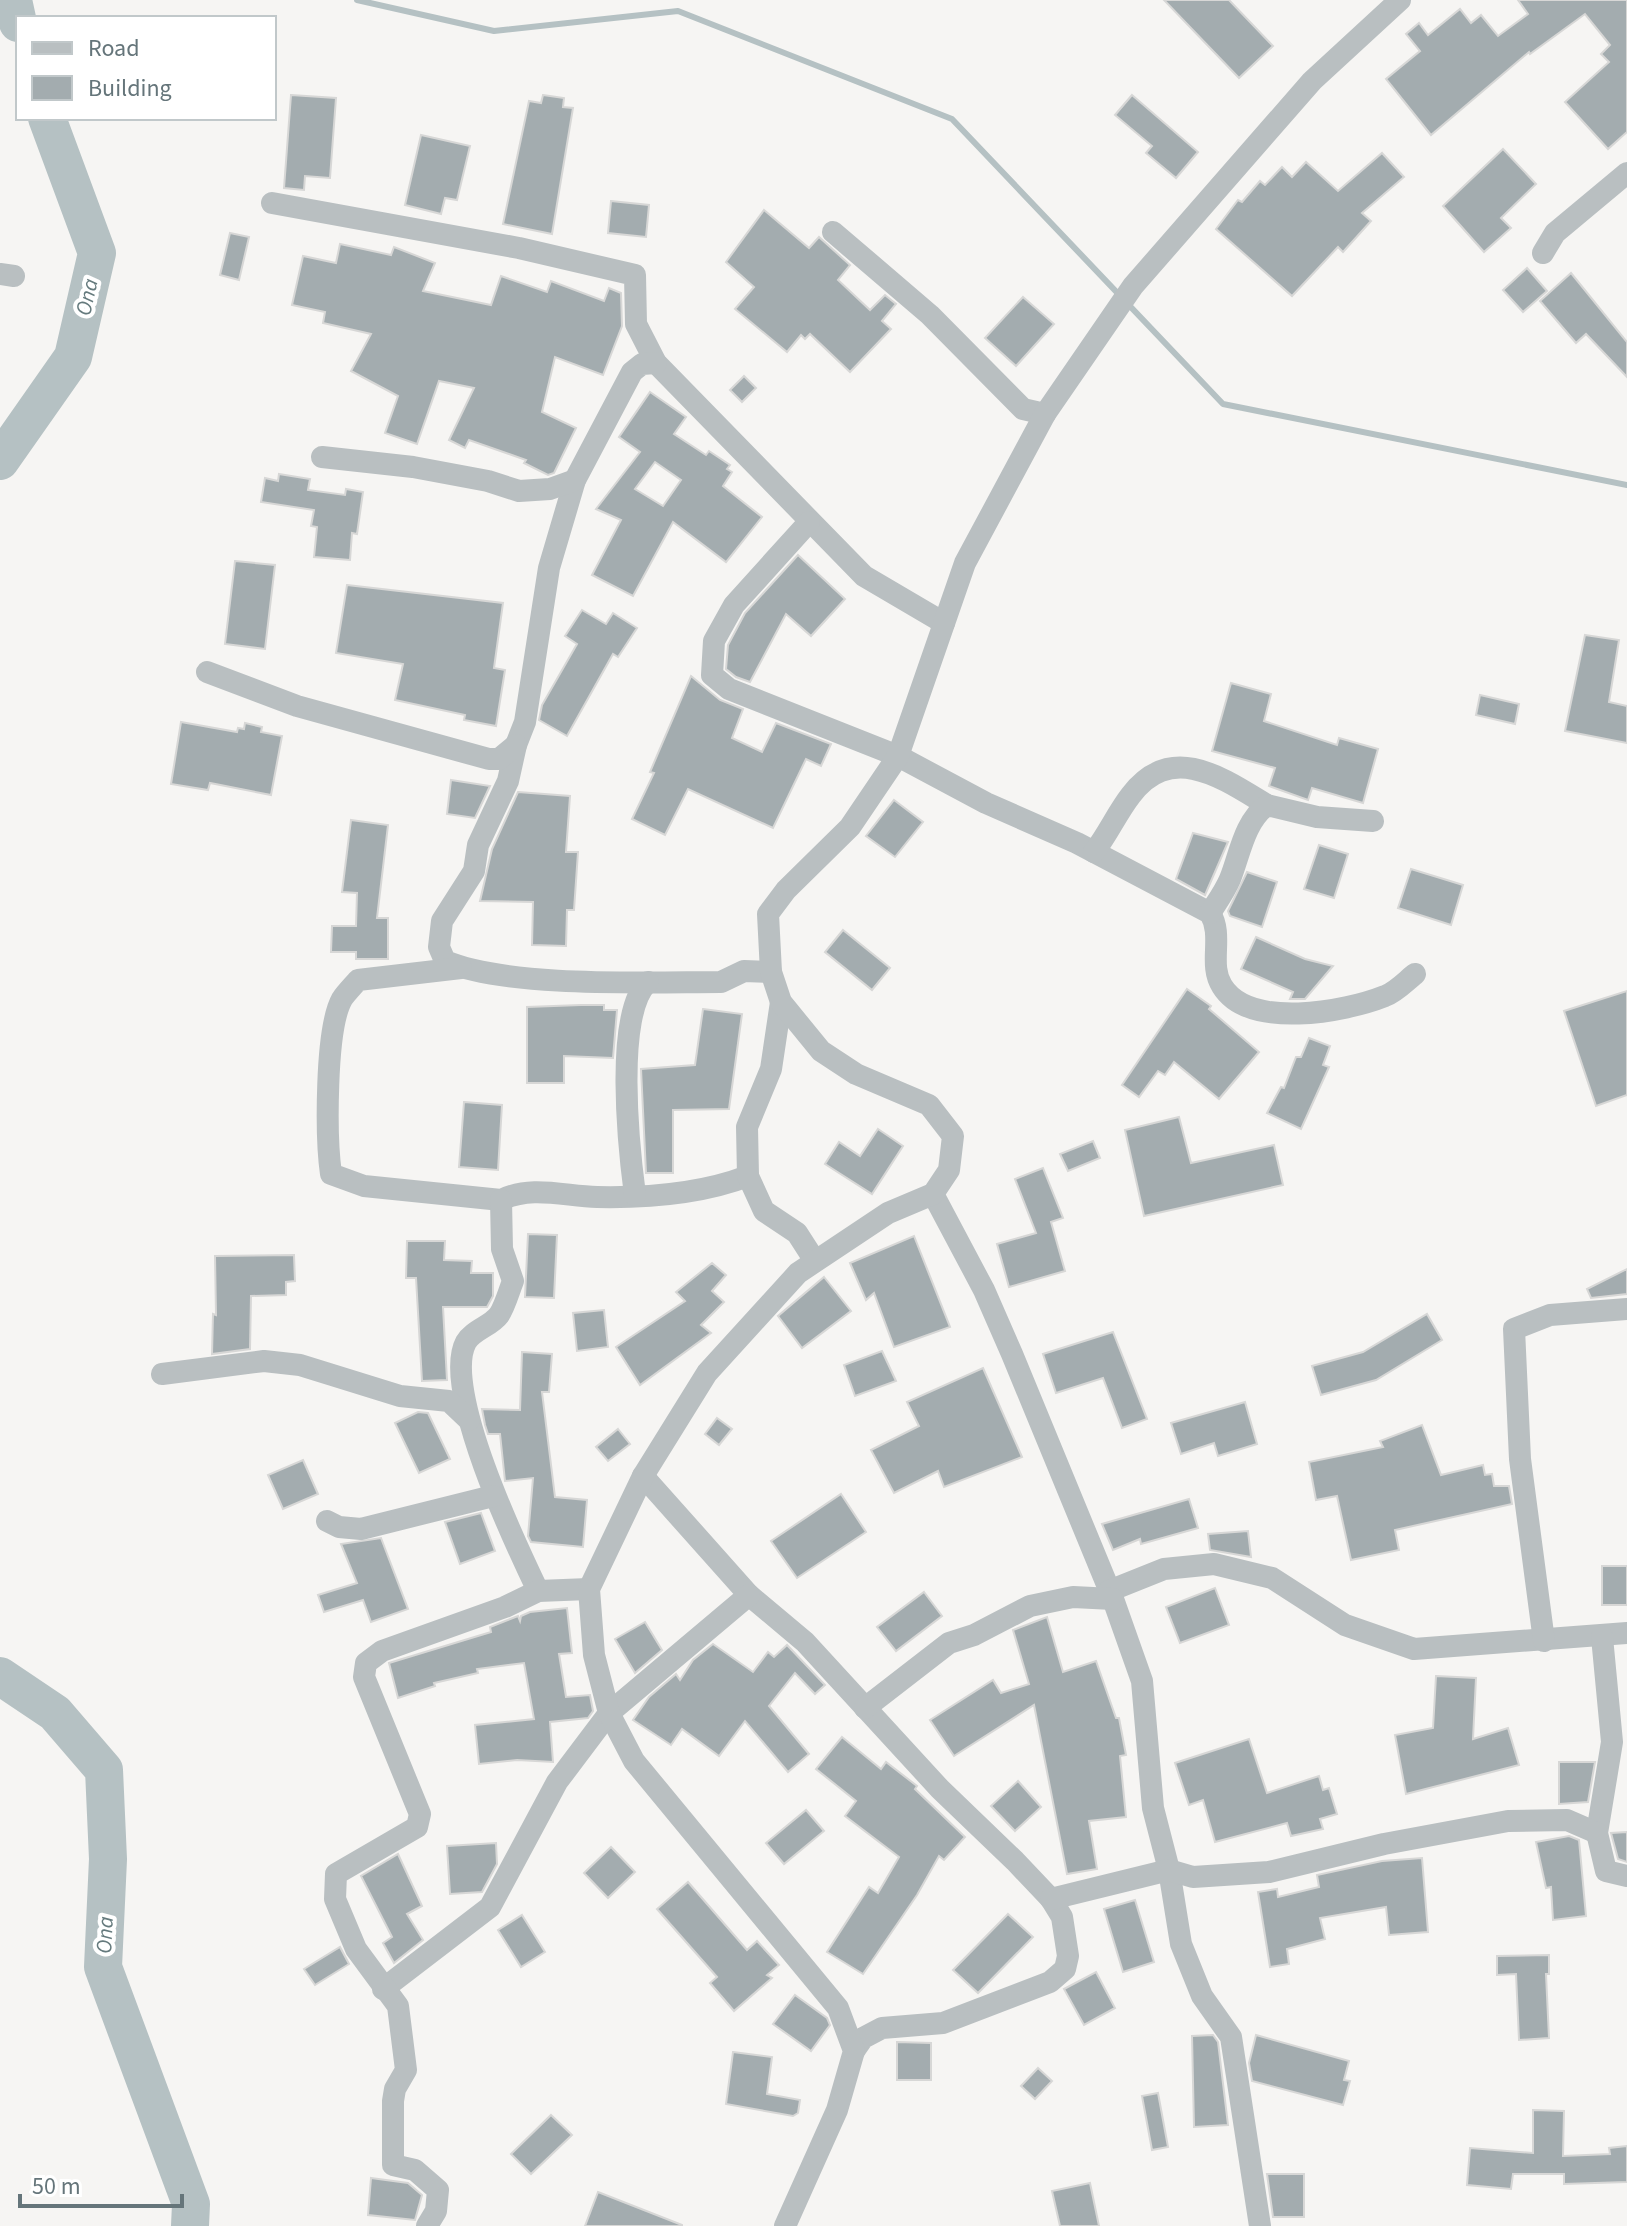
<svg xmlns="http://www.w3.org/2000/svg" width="1627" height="2226" font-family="'Source Sans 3',sans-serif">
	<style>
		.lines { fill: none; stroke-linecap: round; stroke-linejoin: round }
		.stream { stroke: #b5c1c3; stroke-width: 6 }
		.river { stroke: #b5c1c3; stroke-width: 38 }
		.building { fill: #a3acaf; stroke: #d7d7d6; stroke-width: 2; fill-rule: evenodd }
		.street { stroke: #b9bfc1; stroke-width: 22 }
		.labels { text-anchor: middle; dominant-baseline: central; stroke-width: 8; stroke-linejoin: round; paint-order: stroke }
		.water-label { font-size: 22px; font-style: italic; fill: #657a7d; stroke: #fff }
	</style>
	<rect width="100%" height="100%" fill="#f6f5f3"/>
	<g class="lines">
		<polyline class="stream" points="357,0 494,31 678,11 952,119 1223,404 1627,485"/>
		<g class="river">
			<polyline points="13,0 18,23"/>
			<polyline points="0,461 73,357 97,253 47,118"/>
			<polyline points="0,1676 55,1713 104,1770 108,1859 103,1967 191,2204 190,2226"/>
		</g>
	</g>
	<g class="building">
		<polygon points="1164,0 1229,0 1273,46 1239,78"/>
		<polygon points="1518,0 1627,0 1627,132 1608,149 1565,102 1609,62 1601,54 1610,45 1585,14 1530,54 1529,52 1431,135 1386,79 1420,51 1406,34 1419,23 1428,35 1460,9 1471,23 1481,15 1498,36 1528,14"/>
		<polygon points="291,95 336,98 330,178 305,176 304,190 284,188"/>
		<polygon points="543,95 564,98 563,107 573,108 552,234 503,224 529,101 541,103"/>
		<polygon points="1132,95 1198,152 1176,178 1146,153 1152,146 1115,115"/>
		<polygon points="421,135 470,146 457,200 445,198 441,214 405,205"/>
		<polygon points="1503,149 1536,184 1501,218 1511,228 1484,252 1443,206"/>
		<polygon points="1382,153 1404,177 1362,213 1371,221 1343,252 1338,247 1292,296 1216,229 1238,200 1242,202 1260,181 1265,185 1282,167 1292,177 1306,162 1338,191"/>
		<polygon points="611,201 649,205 646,237 608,233"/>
		<polygon points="764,210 809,248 819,237 850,265 838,280 870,310 885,295 896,304 882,321 891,329 850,372 810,334 805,339 801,335 787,352 735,309 754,287 726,262"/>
		<polygon points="230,233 249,237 239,280 220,275"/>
		<polygon points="340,244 391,255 394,247 435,263 423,291 491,305 501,276 547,292 551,281 604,301 609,288 621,293 622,326 603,375 555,357 542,412 576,428 554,473 548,475 524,463 526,460 469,440 465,448 449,440 474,388 439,381 417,444 385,433 398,396 351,371 371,334 323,323 325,312 292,305 303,256 336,263"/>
		<polygon points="1527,268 1547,291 1523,312 1503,290"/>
		<polygon points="1571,273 1627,342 1627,377 1586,334 1576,343 1540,301"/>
		<polygon points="1023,297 1054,324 1016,366 985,338"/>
		<polygon points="744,376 756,388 742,402 730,390"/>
		<path d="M650,392l36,25 -12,17 32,21 3,-4 21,14 -3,4 5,3 -9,14 39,31 -36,45 -53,-40 -40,74 -41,-21 29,-55 -25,-11 44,-57 -21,-15zM655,462l26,18 -18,26 -28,-17z"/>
		<polygon points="279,474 310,479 308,490 345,495 346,489 363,492 357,534 352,533 350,560 314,557 317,527 311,526 314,510 261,502 265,478 278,481"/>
		<polygon points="798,555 845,599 811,636 786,614 750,682 736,677 726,669 728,645 745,613"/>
		<polygon points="235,561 275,565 265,649 225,644"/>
		<polygon points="347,585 503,603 494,668 505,670 496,726 464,720 465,715 395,700 403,664 336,653"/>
		<polygon points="582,610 606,624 613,613 637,628 618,657 613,654 567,736 539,720 542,705 577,644 565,636"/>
		<polygon points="1585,635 1619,640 1609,702 1627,706 1627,743 1565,731"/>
		<polygon points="691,676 720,700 743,709 732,738 762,752 776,723 831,744 821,766 806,759 773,828 688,789 665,835 632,819 654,773 650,772"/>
		<polygon points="1231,683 1271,694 1264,721 1337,745 1339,738 1378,749 1363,803 1312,788 1308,800 1269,786 1275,768 1212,751"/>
		<polygon points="1480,695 1519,704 1515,724 1476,715"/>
		<polygon points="181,722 237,732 238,728 244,729 245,723 262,727 261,732 282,736 271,795 210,783 208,790 171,784"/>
		<polygon points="451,780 490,786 475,818 447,814"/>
		<polygon points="518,792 570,796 566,852 578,852 574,910 567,910 566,946 532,945 533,902 480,901 492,849"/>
		<polygon points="894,800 923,822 895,857 866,836"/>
		<polygon points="351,820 388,825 377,918 388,918 388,959 356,959 356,952 331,952 332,926 356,926 357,893 342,892"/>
		<polygon points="1193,833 1228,842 1205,895 1176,879"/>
		<polygon points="1319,845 1348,854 1334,898 1304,889"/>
		<polygon points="1411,869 1463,885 1451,925 1398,908"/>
		<polygon points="1247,872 1277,882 1262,927 1230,916 1228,911"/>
		<polygon points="843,930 890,968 872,990 825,952"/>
		<polygon points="1256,937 1305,959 1333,966 1305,999 1290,999 1293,992 1241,969"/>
		<polygon points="1187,989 1211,1006 1209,1009 1259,1052 1219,1099 1174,1062 1165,1075 1158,1071 1139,1097 1122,1085"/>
		<polygon points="1627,991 1627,1095 1596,1106 1564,1011"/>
		<polygon points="581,1005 604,1005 604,1010 617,1010 613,1058 564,1056 564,1083 527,1083 527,1007"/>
		<polygon points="703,1009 742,1014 729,1109 673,1110 673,1173 646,1173 641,1069 695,1065"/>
		<polygon points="1309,1038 1330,1046 1323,1065 1329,1067 1301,1129 1267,1113 1281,1087 1284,1088 1296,1057 1301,1057"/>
		<polygon points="464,1102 502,1105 498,1170 459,1167"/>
		<polygon points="1179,1117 1191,1163 1274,1145 1283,1185 1144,1216 1125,1130"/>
		<polygon points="878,1129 903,1146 872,1194 825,1164 839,1142 860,1156"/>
		<polygon points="1093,1141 1100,1158 1068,1171 1060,1154"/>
		<polygon points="1043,1168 1063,1218 1051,1222 1065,1271 1009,1287 997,1244 1036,1233 1015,1179"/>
		<polygon points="528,1234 557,1235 554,1298 525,1297"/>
		<polygon points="914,1236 950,1327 894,1347 874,1293 866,1300 850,1263"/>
		<polygon points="407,1241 445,1241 444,1260 472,1261 471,1273 493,1273 493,1296 487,1307 443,1307 447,1380 422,1381 416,1278 406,1278"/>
		<polygon points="294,1255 295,1281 286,1282 286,1295 251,1296 250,1349 212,1354 213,1314 216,1315 215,1256"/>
		<polygon points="712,1263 726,1275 712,1291 724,1302 701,1325 711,1333 640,1385 616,1347 685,1301 676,1292"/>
		<polygon points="1627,1269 1627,1294 1591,1298 1587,1289"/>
		<polygon points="824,1277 851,1311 802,1348 778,1316"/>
		<polygon points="604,1310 608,1347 577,1351 573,1313"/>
		<polygon points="1427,1314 1442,1340 1376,1380 1321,1395 1312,1366 1363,1352"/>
		<polygon points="1113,1332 1147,1419 1122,1428 1103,1378 1056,1393 1043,1354"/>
		<polygon points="882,1351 896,1381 855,1396 844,1365"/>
		<polygon points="522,1352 552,1354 549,1392 542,1392 555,1497 587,1500 583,1547 531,1542 528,1536 533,1478 505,1481 500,1434 488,1434 485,1425 482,1409 520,1410"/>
		<polygon points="983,1368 1022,1457 944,1487 938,1471 894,1493 871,1450 919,1426 907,1402"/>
		<polygon points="1245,1402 1257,1444 1218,1456 1214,1443 1181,1454 1171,1423"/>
		<polygon points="418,1412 428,1413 450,1459 419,1473 395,1423"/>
		<polygon points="717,1418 732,1429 719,1445 705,1434"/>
		<polygon points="1422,1425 1441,1475 1483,1465 1485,1475 1492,1474 1494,1486 1509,1486 1512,1504 1395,1530 1399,1550 1351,1560 1337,1496 1316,1500 1309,1462 1383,1447 1380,1441"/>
		<polygon points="618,1429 630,1444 608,1461 596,1447"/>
		<polygon points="303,1460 318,1494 283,1509 268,1475"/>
		<polygon points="841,1494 866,1532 797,1578 771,1541"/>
		<polygon points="1189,1499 1198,1528 1141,1544 1140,1539 1113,1550 1102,1524"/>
		<polygon points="481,1513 495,1551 460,1564 445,1522"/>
		<polygon points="1248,1531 1251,1557 1210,1550 1208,1534"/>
		<polygon points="381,1538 408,1609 371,1622 363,1600 324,1612 318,1595 357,1583 341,1544"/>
		<rect x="1602" y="1566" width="25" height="39"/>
		<polygon points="1215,1588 1229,1625 1180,1643 1166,1607"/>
		<polygon points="924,1592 942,1616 896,1651 877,1627"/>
		<polygon points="567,1608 572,1653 559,1654 566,1697 590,1695 593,1711 588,1718 550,1722 553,1762 517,1760 479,1764 475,1725 534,1719 524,1663 477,1669 478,1673 434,1683 435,1686 398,1698 389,1663 491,1632 490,1627 518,1616 520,1621 521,1616 530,1612"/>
		<polygon points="1047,1617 1063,1672 1096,1661 1116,1718 1119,1718 1126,1755 1120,1756 1126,1817 1089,1821 1097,1869 1067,1874 1034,1705 954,1756 930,1720 993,1680 1001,1693 1029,1684 1013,1630"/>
		<polygon points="645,1622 662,1650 635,1673 615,1639"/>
		<polygon points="713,1644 753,1672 768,1652 774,1657 787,1645 825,1685 815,1694 795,1673 769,1706 809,1754 788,1772 745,1721 719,1756 682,1729 671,1745 633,1720 649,1697 676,1674 680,1680 693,1660"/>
		<polygon points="1436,1676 1476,1678 1473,1739 1508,1728 1519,1765 1406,1794 1395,1735 1433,1728"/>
		<polygon points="842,1737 881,1769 886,1762 917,1786 915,1789 965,1837 944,1860 939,1856 917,1895 863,1974 827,1952 869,1887 878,1893 899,1857 845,1816 856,1801 816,1769"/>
		<polygon points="1249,1739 1267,1793 1319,1776 1323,1790 1329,1788 1337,1814 1320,1819 1323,1829 1291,1836 1287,1823 1215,1842 1203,1800 1189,1805 1175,1763"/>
		<polygon points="1559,1762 1595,1762 1588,1802 1559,1804"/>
		<polygon points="1018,1781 1041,1807 1015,1831 991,1806"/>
		<polygon points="806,1810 824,1831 784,1864 766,1843"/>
		<polygon points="1627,1832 1627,1862 1618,1859 1611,1833"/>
		<polygon points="1569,1836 1579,1840 1586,1916 1553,1920 1551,1887 1546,1888 1536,1842"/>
		<polygon points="496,1843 497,1864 482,1892 450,1894 447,1846"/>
		<polygon points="611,1847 635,1872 608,1898 584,1873"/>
		<polygon points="398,1854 422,1906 407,1914 423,1940 394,1963 383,1943 392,1937 361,1876"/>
		<polygon points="1422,1858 1428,1932 1389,1935 1386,1907 1320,1918 1325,1939 1287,1949 1289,1964 1270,1967 1258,1892 1277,1889 1278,1897 1319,1887 1317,1875 1382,1861"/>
		<polygon points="688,1882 747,1950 757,1941 779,1965 767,1975 772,1978 734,2011 710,1983 717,1977 657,1909"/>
		<polygon points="1135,1900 1154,1962 1123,1972 1104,1909"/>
		<polygon points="1008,1914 1033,1937 978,1993 953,1970"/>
		<polygon points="522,1915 545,1952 521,1967 498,1930"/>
		<polygon points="340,1947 349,1964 315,1985 304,1969"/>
		<polygon points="1549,1955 1549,1974 1546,1974 1549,2038 1519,2040 1516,1974 1497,1975 1497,1956"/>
		<polygon points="1096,1972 1115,2008 1084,2025 1064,1989"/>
		<polygon points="795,1995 827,2018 830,2025 811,2051 773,2024"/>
		<polygon points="1213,2035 1218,2042 1228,2125 1194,2127 1192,2036"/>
		<polygon points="1256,2035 1349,2061 1344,2080 1350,2081 1343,2105 1252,2081 1249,2063"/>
		<polygon points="897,2042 931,2043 931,2080 897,2080"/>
		<polygon points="733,2052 772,2057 767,2094 800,2100 798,2113 793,2116 726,2104"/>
		<polygon points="1038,2068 1052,2081 1035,2099 1021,2086"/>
		<polygon points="1158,2093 1168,2147 1152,2150 1142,2096"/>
		<polygon points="1533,2110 1564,2111 1563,2156 1610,2154 1609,2148 1627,2146 1627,2182 1564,2184 1564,2174 1513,2174 1511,2189 1467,2185 1470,2148 1533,2153"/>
		<polygon points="551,2115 572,2135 531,2174 511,2154"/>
		<polygon points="1267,2174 1304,2174 1304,2217 1273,2217"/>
		<polygon points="371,2178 408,2183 422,2195 415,2220 368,2215"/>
		<polygon points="1090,2183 1099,2226 1060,2226 1052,2191"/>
		<polygon points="598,2192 682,2225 682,2226 585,2226"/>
	</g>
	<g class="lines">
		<g class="street">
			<polyline points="272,203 519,248 635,275 636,324 656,363 864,576 944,623"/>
			<polyline points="833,232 930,315 1023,409 1045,414"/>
			<polyline points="1543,253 1555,233 1627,173"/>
			<polyline points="0,274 14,276"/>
			<path d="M656,363l-14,1 -10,8 -57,108 -26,88 -24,154 -9,23 -8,36 -30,64 -4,26 -32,50 -3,26 6,14c64,27 203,21 276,21l23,-11 27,1"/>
			<polyline points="322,457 413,467 488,481 519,491 550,489 575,480"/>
			<path d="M809,522l-75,83 -20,36 -2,34 17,14 169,67 88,47 91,40 133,70c14,23 -2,51 12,73 27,44 123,26 163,10 11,-4 21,-15 30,-22"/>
			<polyline points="207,672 297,706 489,759 499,759 516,745"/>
			<path d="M1094,852c14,-18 23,-39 37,-57 41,-54 93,-16 136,10"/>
			<path d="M1210,913c7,-11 15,-22 20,-34 10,-25 14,-57 37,-74l50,12 56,4"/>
			<path d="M461,968l-103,12c-5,6 -12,13 -16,19 -17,30 -16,140 -11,175l33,12 137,14c30,-15 63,-4 96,-3 51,1 104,-3 151,-21"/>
			<polyline points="781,1002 771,1069 747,1127 748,1176 764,1211 797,1233 815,1261"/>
			<polyline points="933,1194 984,1290 1012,1354 1113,1599 1142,1681 1153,1808 1169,1870 1181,1944 1202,1996 1231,2037 1260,2226"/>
			<path d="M635,1195c-6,-45 -21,-183 13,-213"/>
			<path d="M501,1200l1,49 11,32c-4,10 -8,25 -14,34 -8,11 -26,15 -33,27 -25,46 50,203 72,249"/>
			<polyline points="162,1374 264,1361 300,1365 400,1396 449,1401 469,1420"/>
			<polyline points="643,1476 749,1595 805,1642 940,1789 1015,1861 1051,1899 1062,1917 1068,1956 1065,1969 1050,1982 943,2023 882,2028 863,2038 854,2051"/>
			<polyline points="327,1521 339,1527 361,1529 493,1496"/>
			<polyline points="1109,1591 1164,1569 1214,1564 1272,1578 1345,1625 1414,1649 1627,1633"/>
			<polyline points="1602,1637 1612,1742 1597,1833 1606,1871 1627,1876"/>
			<polyline points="1544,1641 1520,1459 1514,1329 1550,1315 1627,1309"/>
			<polyline points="865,1708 949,1643 974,1635 1030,1606 1073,1597 1113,1599"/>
			<polyline points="1051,1899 1169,1870 1193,1877 1269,1872 1384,1844 1508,1821 1567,1820 1597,1833"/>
			<polyline points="383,1989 490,1907 557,1782 609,1713 749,1595"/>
			<polyline points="427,2226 436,2211 438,2190 415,2170 393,2165 393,2101 395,2089 406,2070 398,2006 356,1949 335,1899 336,1874 417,1827 420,1814 364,1677 366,1663 382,1651 505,1607 538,1591 589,1589"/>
			<polyline points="785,2226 837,2110 854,2051 838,2008 634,1761 609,1713 594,1655 589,1589 643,1476 707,1373 798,1273 888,1213 933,1194 949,1170 953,1136 929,1105 856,1074 821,1051 781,1002 771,972 768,914 786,890 850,827 898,756 965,563 1045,414 1133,286 1312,81 1400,0"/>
		</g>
	</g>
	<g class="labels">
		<g class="water-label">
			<text transform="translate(87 297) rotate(-77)">Ona</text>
			<text transform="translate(105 1935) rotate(-87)">Ona</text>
		</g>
	</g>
	<rect x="16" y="16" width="260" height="104" fill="#ffffff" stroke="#c1c8ca" stroke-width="2"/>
	<rect x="32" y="42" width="40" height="12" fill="#b9bfc1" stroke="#c1c8ca" stroke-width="2"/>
	<text x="88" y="56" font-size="24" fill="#65757a">Road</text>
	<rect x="32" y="76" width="40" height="24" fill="#a3acaf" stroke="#c1c8ca" stroke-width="2"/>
	<text x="88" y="96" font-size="24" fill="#65757a">Building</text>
	<path d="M20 2194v12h162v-12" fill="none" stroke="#65757a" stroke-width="4"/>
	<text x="32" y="2194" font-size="24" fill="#65757a" stroke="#ffffff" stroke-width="6" paint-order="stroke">50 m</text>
</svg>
